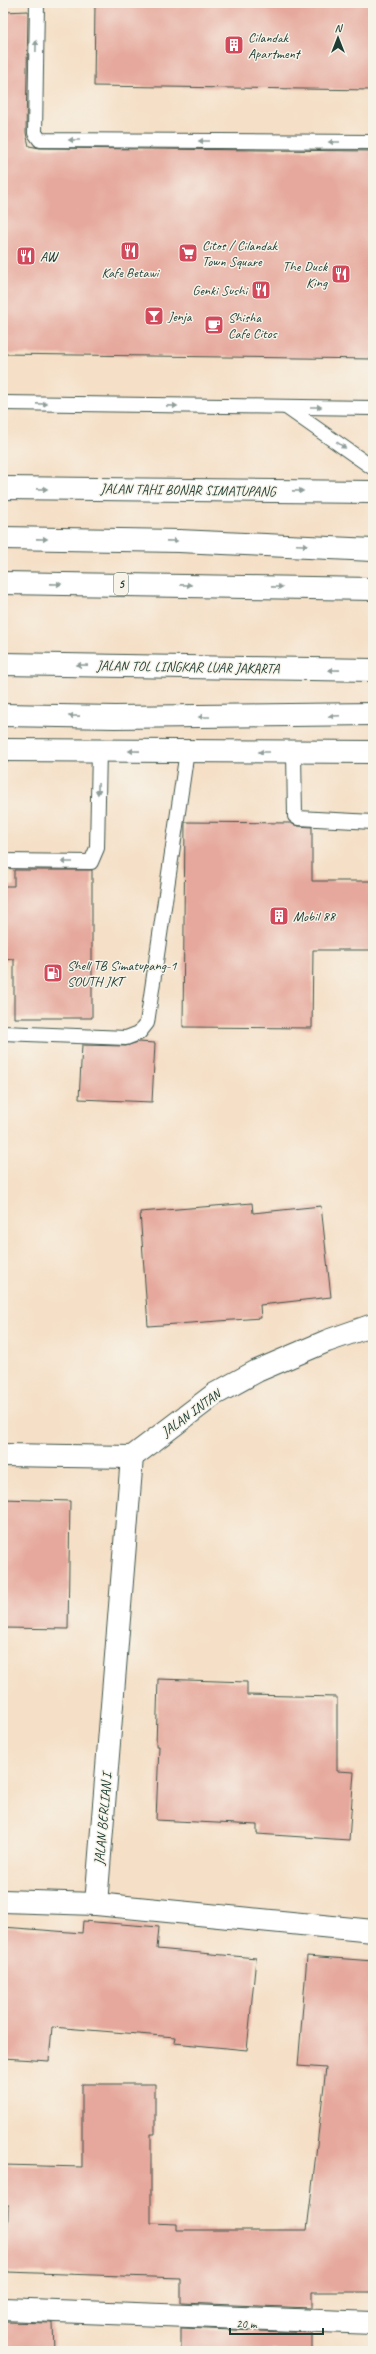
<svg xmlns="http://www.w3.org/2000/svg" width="376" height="2354" font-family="Caveat,sans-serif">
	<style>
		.building { fill: #e6a89c }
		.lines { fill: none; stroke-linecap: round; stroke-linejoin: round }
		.service-casing { stroke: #3f554a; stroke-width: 16 }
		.minor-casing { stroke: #3f554a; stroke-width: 24 }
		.trunk-casing { stroke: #3f554a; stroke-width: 24 }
		.motorway-casing { stroke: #3f554a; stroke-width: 24 }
		.service { stroke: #fff; stroke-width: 14 }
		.minor { stroke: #fff; stroke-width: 22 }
		.trunk { stroke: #fff; stroke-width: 22 }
		.motorway { stroke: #fff; stroke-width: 22 }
		.oneway { fill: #8f9e9a }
		.labels { text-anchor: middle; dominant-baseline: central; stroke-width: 3; stroke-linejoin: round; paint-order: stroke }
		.shield { fill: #f7f3e8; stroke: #60746a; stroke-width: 1 }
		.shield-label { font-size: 13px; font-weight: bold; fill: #1f3d34 }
		.poi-label { font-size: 14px; fill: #1f3d34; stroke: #f7f3e8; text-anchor: start }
		.street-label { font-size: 14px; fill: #1f3d34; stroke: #f7f3e8 }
	</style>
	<rect width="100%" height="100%" fill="#f7f3e8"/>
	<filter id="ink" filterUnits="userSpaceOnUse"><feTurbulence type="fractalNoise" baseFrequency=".025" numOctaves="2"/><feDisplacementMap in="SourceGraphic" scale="8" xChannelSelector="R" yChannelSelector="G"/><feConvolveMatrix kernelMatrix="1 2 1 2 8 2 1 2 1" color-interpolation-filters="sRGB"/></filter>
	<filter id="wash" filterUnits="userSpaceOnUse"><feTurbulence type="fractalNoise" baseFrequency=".012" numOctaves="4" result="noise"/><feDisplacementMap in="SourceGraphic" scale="16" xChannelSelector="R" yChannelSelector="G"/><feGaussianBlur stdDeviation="0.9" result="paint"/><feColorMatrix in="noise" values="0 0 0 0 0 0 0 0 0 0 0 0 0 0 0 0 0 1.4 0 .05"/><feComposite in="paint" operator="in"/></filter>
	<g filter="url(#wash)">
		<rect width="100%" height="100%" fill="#f5dfc6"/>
		<g id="blocks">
			<g class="building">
				<polygon points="95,3 373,3 373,90 94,86"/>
				<polygon points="28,11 26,133 29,146 40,148 373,151 373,359 3,354 3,12"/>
				<polygon points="185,822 290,823 298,826 312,827 312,881 373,881 373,950 313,950 312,1028 183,1027"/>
				<polygon points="14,870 92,870 92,1018 14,1018 14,959 3,960 3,886 14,886"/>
				<polygon points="138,1042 155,1043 152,1102 79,1099 82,1045 126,1046"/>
				<polygon points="252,1203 253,1213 321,1206 331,1297 260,1305 261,1318 148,1326 140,1212"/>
				<polygon points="3,1499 70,1501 68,1629 3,1628"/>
				<polygon points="158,1679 247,1682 247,1695 337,1697 337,1771 354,1772 349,1840 257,1834 257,1825 156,1820 159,1746 156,1746"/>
				<polygon points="83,1921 159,1927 157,1949 256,1958 247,2050 174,2043 175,2037 52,2027 49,2061 3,2058 3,1927 82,1933"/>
				<polygon points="307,1956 373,1961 373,2292 312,2292 312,2308 181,2303 181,2278 7,2272 8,2205 3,2205 3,2165 82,2167 82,2084 155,2084 155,2134 151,2134 151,2223 177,2224 177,2230 307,2230 326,2068 298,2066"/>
				<polygon points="3,2322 53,2323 54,2351 3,2351"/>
				<polygon points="181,2328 312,2333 312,2351 181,2351"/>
			</g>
		</g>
	</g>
	<g filter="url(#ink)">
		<use href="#blocks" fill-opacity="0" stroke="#3f554a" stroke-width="1"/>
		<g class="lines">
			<g class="service-casing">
				<g id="service">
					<polyline points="37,3 35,133 40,140 373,142"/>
					<polyline points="3,403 373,408"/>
					<polyline points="286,407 373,468"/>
					<polyline points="294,752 295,816 298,818 373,822"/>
					<polyline points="3,861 91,862 97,848 99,750"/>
					<polyline points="3,1033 126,1038 139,1033 147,1023 187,751"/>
				</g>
			</g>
			<g class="minor-casing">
				<g id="minor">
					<polyline points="3,1455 132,1457 215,1394 257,1371 327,1341 373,1325"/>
					<polyline points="3,1901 96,1904 373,1931"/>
					<polyline points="96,1904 132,1457"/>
					<polyline points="3,2309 373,2323"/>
				</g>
			</g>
			<g class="trunk-casing">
				<g id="trunk">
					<polyline points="3,488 373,492"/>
					<polyline points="3,750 373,752"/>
				</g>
			</g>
			<g class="motorway-casing">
				<g id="motorway">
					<polyline points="3,538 179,541 373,550"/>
					<polyline points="3,583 373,589"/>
					<polyline points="3,664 373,670"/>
					<polyline points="3,715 115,717 373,714"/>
				</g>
			</g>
			<use href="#service" class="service"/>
			<use href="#minor" class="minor"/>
			<use href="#trunk" class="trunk"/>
			<use href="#motorway" class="motorway"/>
		</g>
		<defs><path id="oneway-solid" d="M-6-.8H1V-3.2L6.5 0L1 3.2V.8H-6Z"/></defs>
		<g class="oneway">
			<use href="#oneway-solid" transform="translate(36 46) rotate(-89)"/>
			<use href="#oneway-solid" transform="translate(74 140) rotate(-180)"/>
			<use href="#oneway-solid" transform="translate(204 141) rotate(-180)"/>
			<use href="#oneway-solid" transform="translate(334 142) rotate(-180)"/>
			<use href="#oneway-solid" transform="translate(42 404) rotate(1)"/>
			<use href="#oneway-solid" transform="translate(172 406) rotate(1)"/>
			<use href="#oneway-solid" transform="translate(316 407)"/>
			<use href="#oneway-solid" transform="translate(341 445) rotate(35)"/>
			<use href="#oneway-solid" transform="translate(42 489) rotate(1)"/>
			<use href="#oneway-solid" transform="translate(298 491) rotate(1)"/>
			<use href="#oneway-solid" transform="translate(42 539) rotate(1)"/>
			<use href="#oneway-solid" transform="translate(172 541) rotate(1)"/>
			<use href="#oneway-solid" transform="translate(302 545) rotate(2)"/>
			<use href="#oneway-solid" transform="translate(56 584) rotate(1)"/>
			<use href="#oneway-solid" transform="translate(186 585) rotate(1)"/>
			<use href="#oneway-solid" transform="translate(277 587) rotate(1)"/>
			<use href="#oneway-solid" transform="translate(82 665) rotate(-179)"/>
			<use href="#oneway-solid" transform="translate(334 670) rotate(-179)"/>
			<use href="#oneway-solid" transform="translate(74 716) rotate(-179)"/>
			<use href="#oneway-solid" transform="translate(334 716) rotate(178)"/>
			<use href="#oneway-solid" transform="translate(204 717) rotate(180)"/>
			<use href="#oneway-solid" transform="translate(134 751) rotate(-179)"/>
			<use href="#oneway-solid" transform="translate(264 752) rotate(-180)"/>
			<use href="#oneway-solid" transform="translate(98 789) rotate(91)"/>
			<use href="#oneway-solid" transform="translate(67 862) rotate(-180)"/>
		</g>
	</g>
	<defs>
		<g id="building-square" transform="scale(1)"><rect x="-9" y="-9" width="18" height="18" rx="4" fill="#d1495b" stroke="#f7f3e8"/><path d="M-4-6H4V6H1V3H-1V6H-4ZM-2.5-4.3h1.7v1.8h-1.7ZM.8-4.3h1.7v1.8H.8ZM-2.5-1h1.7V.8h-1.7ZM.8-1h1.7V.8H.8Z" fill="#fff"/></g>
		<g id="restaurant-square" transform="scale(1)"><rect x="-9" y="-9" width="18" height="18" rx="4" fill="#d1495b" stroke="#f7f3e8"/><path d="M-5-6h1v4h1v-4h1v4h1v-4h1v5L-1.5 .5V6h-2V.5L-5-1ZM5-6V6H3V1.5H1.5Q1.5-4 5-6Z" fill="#fff"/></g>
		<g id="supermarket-square" transform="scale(1)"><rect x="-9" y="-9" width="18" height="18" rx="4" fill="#d1495b" stroke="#f7f3e8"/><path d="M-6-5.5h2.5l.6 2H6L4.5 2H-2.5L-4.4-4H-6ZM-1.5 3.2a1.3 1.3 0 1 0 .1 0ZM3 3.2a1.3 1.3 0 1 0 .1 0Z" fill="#fff"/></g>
		<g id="bar-square" transform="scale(1)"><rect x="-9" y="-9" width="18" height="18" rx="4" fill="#d1495b" stroke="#f7f3e8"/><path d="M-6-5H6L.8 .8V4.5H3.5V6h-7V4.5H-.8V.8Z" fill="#fff"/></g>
		<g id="cafe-square" transform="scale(1)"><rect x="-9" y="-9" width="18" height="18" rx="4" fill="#d1495b" stroke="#f7f3e8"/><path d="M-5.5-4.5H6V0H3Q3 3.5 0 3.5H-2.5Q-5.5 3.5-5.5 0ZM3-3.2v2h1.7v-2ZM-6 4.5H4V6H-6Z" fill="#fff"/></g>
		<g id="fuel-square" transform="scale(1)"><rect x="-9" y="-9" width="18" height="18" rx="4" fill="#d1495b" stroke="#f7f3e8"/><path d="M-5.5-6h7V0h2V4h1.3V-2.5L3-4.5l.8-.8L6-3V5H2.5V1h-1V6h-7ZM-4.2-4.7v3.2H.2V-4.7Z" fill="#fff"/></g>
	</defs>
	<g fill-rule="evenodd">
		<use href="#building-square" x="234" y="45"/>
		<use href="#restaurant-square" x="130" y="251"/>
		<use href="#supermarket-square" x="188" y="253"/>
		<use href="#restaurant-square" x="26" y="256"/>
		<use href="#restaurant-square" x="341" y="274"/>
		<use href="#restaurant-square" x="261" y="290"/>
		<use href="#bar-square" x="154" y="316"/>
		<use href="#cafe-square" x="214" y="325"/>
		<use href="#building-square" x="279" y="916"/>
		<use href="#fuel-square" x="53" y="973"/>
	</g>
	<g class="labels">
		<rect class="shield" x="114" y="573" width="14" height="22" rx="3"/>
		<g class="shield-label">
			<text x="121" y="584">5</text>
		</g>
		<g class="poi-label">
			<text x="248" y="37">Cilandak<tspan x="248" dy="16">Apartment</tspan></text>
			<text x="202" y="245">Citos / Cilandak<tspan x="202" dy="16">Town Square</tspan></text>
			<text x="40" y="256">AW</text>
			<text x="327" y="266" text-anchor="end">The Duck<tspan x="327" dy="16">King</tspan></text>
			<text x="130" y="272" text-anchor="middle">Kafe Betawi</text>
			<text x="247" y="290" text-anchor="end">Genki Sushi</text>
			<text x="168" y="316">Jenja</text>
			<text x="228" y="317">Shisha<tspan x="228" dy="16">Cafe Citos</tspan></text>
			<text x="293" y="916">Mobil 88</text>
			<text x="67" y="965">Shell TB Simatupang-1<tspan x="67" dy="16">SOUTH JKT</tspan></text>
		</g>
		<g class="street-label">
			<text transform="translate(188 490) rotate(1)">JALAN TAHI BONAR SIMATUPANG</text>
			<text transform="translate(188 667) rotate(1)">JALAN TOL LINGKAR LUAR JAKARTA</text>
			<text transform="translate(191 1413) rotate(-36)">JALAN INTAN</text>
			<text transform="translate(103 1819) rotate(-85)">JALAN BERLIAN I</text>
		</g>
	</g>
	<rect width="376" height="2354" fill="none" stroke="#f7f3e8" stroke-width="16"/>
	<g transform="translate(338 38)" stroke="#f7f3e8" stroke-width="3" paint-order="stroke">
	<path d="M0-3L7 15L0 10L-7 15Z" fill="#1f3d34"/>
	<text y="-6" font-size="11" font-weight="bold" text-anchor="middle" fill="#1f3d34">N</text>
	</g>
	<path d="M230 2328v6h93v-6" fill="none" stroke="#1f3d34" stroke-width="2"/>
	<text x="236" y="2328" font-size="12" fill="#1f3d34" stroke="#f7f3e8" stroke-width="3" paint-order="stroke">20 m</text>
</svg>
